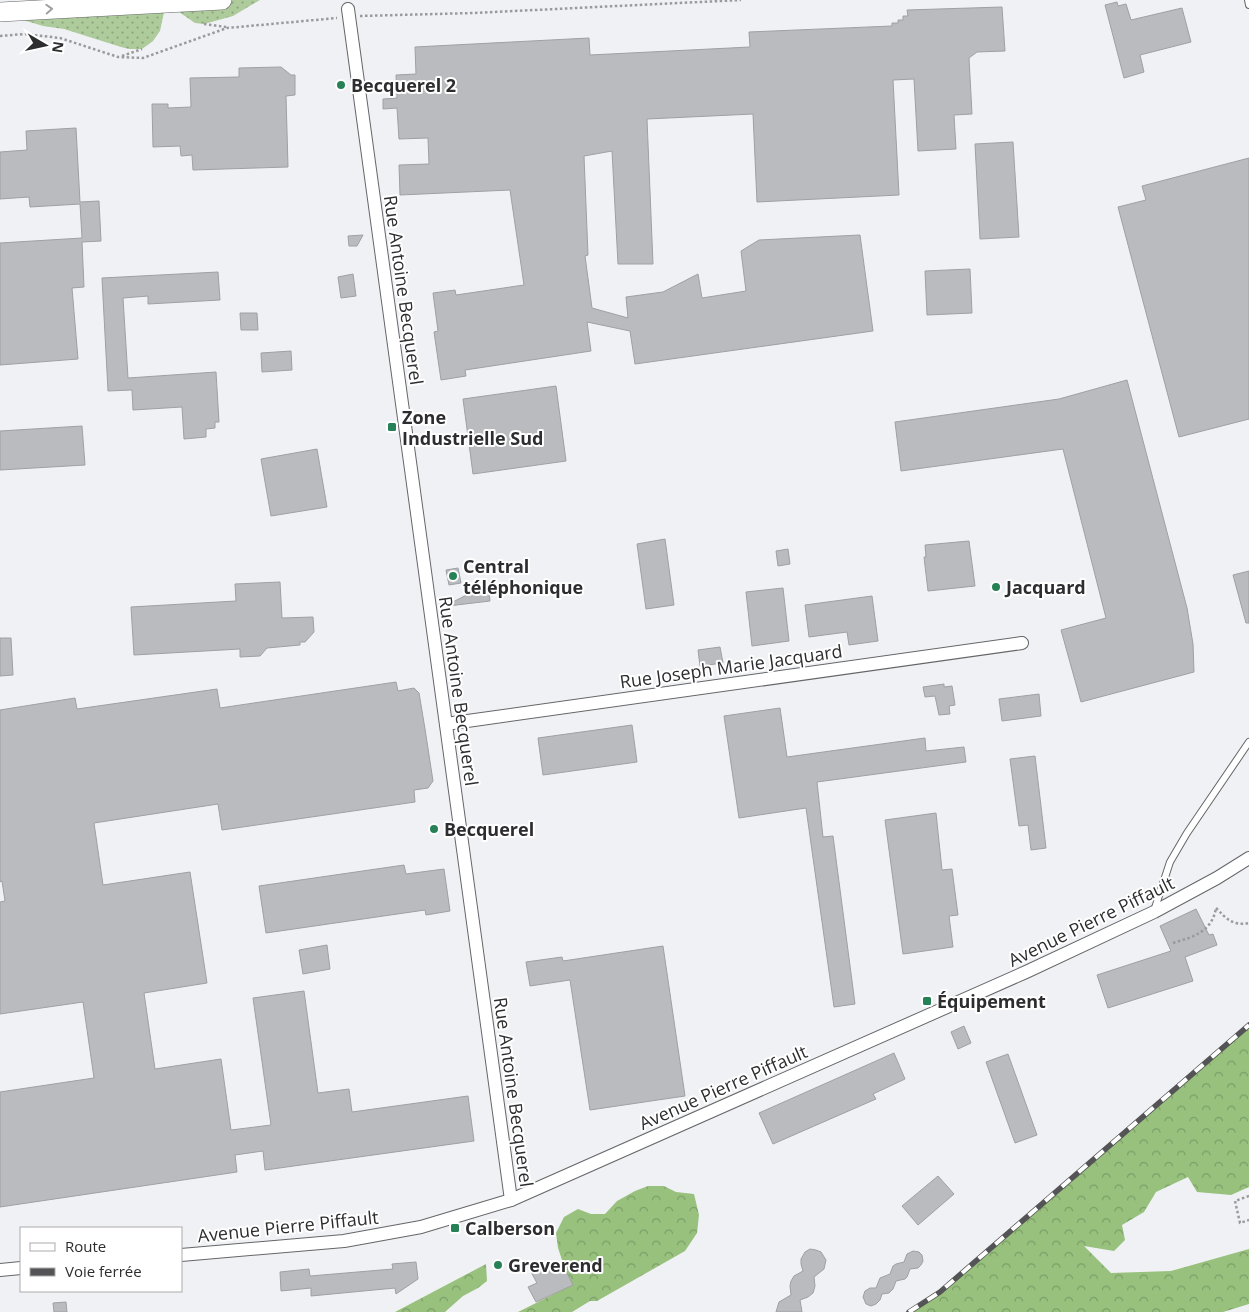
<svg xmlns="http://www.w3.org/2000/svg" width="1249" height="1312" font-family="'Open Sans',sans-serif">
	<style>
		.grass { fill: url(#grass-dots) }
		.forest { fill: url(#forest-crowns) }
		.building { fill: #babbbe; stroke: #9fa0a3 }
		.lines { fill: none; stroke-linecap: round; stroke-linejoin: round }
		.lane-casing { stroke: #656668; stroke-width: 8 }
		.street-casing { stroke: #656668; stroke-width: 14 }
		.primary-casing { stroke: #656668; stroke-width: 20 }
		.path { stroke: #999a9c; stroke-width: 2.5; stroke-dasharray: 2.5 2.5; stroke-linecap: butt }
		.lane { stroke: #fff; stroke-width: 6 }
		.street { stroke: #fff; stroke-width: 12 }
		.primary { stroke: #fff; stroke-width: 19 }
		.rail-casing { stroke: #545456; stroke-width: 5.5 }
		.rail { stroke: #fff; stroke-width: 4; stroke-dasharray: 11; stroke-linecap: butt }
		.oneway { stroke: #a0a0a1 }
		.poi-dot { fill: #278156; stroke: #fff; stroke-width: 2 }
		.labels { text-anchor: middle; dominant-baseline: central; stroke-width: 4; stroke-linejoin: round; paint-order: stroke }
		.poi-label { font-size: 18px; font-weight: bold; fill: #2d2d2f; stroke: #fff; text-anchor: start }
		.street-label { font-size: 18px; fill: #2d2d2f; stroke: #fff }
	</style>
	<defs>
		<pattern id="grass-dots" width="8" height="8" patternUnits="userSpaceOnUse" patternTransform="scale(1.25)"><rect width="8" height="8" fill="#aecb9c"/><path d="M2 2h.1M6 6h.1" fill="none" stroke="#8ea580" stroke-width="1.8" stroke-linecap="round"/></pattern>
		<pattern id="forest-crowns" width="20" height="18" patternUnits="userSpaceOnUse" patternTransform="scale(1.25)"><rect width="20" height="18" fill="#97c17d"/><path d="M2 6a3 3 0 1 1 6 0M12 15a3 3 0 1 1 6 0" fill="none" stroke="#7c9d67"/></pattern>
	</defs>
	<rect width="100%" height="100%" fill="#f0f1f4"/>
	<polygon class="grass" points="221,0 260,0 233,16 204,24 195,23 166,3 160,31 153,41 142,49 129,49 121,47 64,29 43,26 0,13 0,12"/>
	<g class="forest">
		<polygon points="1249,1025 1249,1187 1231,1195 1197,1192 1188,1177 1156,1192 1144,1212 1122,1225 1125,1240 1114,1251 1084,1246 1111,1273 1171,1271 1249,1249 1249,1304 1223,1312 906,1312 940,1292"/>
		<polygon points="648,1186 664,1186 676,1192 694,1194 699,1215 697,1233 685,1251 597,1301 590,1301 572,1312 518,1312 572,1285 565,1269 558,1248 556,1233 564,1217 578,1209 591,1214 605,1214 617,1201 635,1191"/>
		<polygon points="486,1264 487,1281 478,1288 463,1296 445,1312 395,1312"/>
	</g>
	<g class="building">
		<polygon points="1117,2 1118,6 1126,4 1131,20 1182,8 1191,42 1140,55 1144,72 1124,78 1105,5"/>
		<polygon points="1002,7 1005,51 977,52 969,58 972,114 954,115 956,149 918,151 914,79 893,80 899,195 757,202 753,114 647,119 653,264 618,264 612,151 584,156 588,255 585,256 592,308 628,318 626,297 663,292 698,274 702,298 746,291 741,251 759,240 860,235 873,331 635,364 630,331 587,322 591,351 465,370 466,376 441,380 434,332 438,331 433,293 455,290 456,295 524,285 510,190 400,195 399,165 429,164 428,138 399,139 397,108 383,109 383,99 397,98 396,75 416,74 415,47 589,38 590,55 750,47 749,32 892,26 892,23 898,23 898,20 903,20 903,16 908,16 907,10"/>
		<polygon points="281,67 291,75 295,75 295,95 286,96 288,167 193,170 192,155 181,156 180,146 153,147 152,104 168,104 168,108 191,107 190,78 239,77 239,68"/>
		<polygon points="76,128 80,202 99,201 101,241 82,242 84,287 72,288 78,359 0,365 0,243 82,238 80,204 30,207 29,197 0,199 0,152 27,150 26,131"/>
		<polygon points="1013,142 1019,237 980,239 975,144"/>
		<polygon points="1249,158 1249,419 1179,437 1118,207 1146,200 1142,186"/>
		<polygon points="363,235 357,246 349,246 348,236"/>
		<polygon points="970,269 972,313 927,315 925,271"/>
		<polygon points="218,272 220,300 148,304 148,296 123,298 128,378 216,372 219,422 215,422 215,428 206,429 206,437 184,439 182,407 133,410 132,390 108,391 102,278"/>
		<polygon points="353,274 356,296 341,298 338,277"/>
		<polygon points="240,313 257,313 258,330 241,330"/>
		<polygon points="291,351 292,370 262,372 261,353"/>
		<polygon points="1127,380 1187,608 1193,644 1194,672 1081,702 1061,630 1106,618 1063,449 901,471 895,422 1059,399"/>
		<polygon points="556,386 566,461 473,474 463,399"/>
		<polygon points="82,426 85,465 0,470 0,431"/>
		<polygon points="317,449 327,507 271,516 261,459"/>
		<polygon points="665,539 674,605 646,609 637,544"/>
		<polygon points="969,541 975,586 928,591 924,557 926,557 925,545"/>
		<polygon points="788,549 790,564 778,566 776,551"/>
		<polygon points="458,568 461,583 449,585 446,570"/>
		<polygon points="1249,571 1249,623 1246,623 1233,575"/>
		<polygon points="280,582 282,618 313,617 314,632 305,642 300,642 300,645 267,648 260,656 240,657 240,649 134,655 131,607 236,601 235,584"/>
		<polygon points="488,584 490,601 448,606 447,605"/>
		<polygon points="783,588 789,641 752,646 746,592"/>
		<polygon points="872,596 878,641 849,645 847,632 809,637 805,605"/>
		<polygon points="0,638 11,638 13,675 0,676"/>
		<polygon points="720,647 723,663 700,666 698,650"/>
		<polygon points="396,682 398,691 414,688 419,693 425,729 433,781 428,788 414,790 415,802 222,830 218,804 94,823 103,885 190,872 207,983 144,993 155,1069 221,1059 231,1130 271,1125 253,998 304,991 318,1093 349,1089 352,1112 468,1096 474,1141 265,1170 263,1151 235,1155 237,1172 0,1207 0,1092 94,1078 83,1002 0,1014 0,902 5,901 2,881 0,882 0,710 75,698 77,709 217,689 220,708"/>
		<polygon points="944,684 944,687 952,686 955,705 949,706 950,714 939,715 935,696 925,697 923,687"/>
		<polygon points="1039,694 1041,716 1002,721 999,699"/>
		<polygon points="780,708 787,757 925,738 926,751 964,747 966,762 817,782 823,837 833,836 855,1004 834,1007 806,808 739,818 724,716"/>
		<polygon points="632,725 637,762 543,775 538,738"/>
		<polygon points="1035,756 1046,848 1031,850 1028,825 1019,826 1010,759"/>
		<polygon points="936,813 942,870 952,869 958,915 949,916 953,947 903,954 885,820"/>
		<polygon points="404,865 406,874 444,869 450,911 426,915 425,910 266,933 259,886"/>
		<polygon points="1196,909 1209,935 1213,934 1217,945 1185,957 1193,981 1108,1008 1097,975 1171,951 1160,926"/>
		<polygon points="327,945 330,969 303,974 299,950"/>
		<polygon points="663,946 685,1096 590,1110 570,980 530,986 526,962 562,957 563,961"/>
		<polygon points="964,1026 971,1043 958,1049 951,1032"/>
		<polygon points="894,1053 905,1079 873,1094 876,1099 773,1144 759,1113"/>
		<polygon points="1008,1054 1037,1135 1015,1143 986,1062"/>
		<polygon points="938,1176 954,1194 918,1225 902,1206"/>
		<polygon points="810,1249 816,1250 821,1252 826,1260 824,1269 814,1277 815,1286 813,1293 808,1297 800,1300 802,1312 776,1312 779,1302 791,1295 790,1286 791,1281 794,1276 803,1271 801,1264 801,1259 805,1252"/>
		<polygon points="913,1251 919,1252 922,1255 923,1261 921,1265 918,1268 910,1269 907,1277 905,1279 896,1281 893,1289 889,1293 882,1294 880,1300 876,1304 871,1306 866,1304 863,1297 865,1291 870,1288 876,1288 880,1278 890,1274 893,1266 896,1264 904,1262 907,1254"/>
		<polygon points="416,1262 418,1279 396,1294 395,1288 311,1296 311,1288 281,1291 280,1272 309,1269 310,1276 393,1269 392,1264"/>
		<polygon points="550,1263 555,1273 565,1269 573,1285 536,1302 528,1287 537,1283 531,1272"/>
		<polygon points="66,1302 67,1312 54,1312 53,1303"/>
	</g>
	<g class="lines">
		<g class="lane-casing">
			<g id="lane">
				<polyline points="1248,0 1249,5"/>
				<polyline points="1154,911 1170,862 1187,833 1249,742"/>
			</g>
		</g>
		<g class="street-casing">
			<g id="street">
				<polyline points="348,9 511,1200"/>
				<polyline points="446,724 1022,643"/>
				<polyline points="181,1255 344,1241 421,1227 511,1200 1026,972 1154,912 1217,878 1249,858"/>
				<polyline points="0,1270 21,1268"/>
			</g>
		</g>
		<g class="primary-casing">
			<polyline id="primary" points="0,12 222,0"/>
		</g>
		<g class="path">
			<polyline points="360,16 473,13 741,0"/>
			<polyline points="204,24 226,27"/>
			<polyline points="0,36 25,34 60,38 118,57 143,58 227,28 337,18"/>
			<polyline points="122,56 142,49"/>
			<path d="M1216,908c11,11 16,18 33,15"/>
			<path d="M1173,943c20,-6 39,-11 43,-35"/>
			<polyline points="1249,1196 1235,1201 1240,1223 1249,1220"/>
		</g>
		<use href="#lane" class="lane"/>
		<use href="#street" class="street"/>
		<use href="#primary" class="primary"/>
		<g class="rail-casing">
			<polyline id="rail" points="909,1312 940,1292 1249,1025"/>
		</g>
		<use href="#rail" class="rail"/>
	</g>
	<defs><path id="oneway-chevron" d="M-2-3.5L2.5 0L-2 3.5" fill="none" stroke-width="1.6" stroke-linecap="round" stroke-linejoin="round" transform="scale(1.25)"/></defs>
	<use class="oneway" href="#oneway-chevron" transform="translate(49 9) rotate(-3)"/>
	<g class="poi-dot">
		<circle cx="341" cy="85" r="5"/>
		<rect x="387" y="422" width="10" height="10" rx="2.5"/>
		<circle cx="453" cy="576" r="5"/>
		<circle cx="996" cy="587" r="5"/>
		<circle cx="434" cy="829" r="5"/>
		<rect x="922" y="996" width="10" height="10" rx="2.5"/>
		<rect x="450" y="1223" width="10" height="10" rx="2.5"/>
		<circle cx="498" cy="1265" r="5"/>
	</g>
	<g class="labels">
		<g class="poi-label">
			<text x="351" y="85">Becquerel 2</text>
			<text x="402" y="417">Zone<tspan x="402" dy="21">Industrielle Sud</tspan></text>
			<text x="463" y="566">Central<tspan x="463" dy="21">téléphonique</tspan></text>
			<text x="1006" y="587">Jacquard</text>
			<text x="444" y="829">Becquerel</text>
			<text x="937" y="1001">Équipement</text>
			<text x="465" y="1228">Calberson</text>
			<text x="508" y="1265">Greverend</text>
		</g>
		<g class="street-label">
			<text transform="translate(404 290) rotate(82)">Rue Antoine Becquerel</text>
			<text transform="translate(731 666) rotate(-8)">Rue Joseph Marie Jacquard</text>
			<text transform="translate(459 691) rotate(82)">Rue Antoine Becquerel</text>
			<text transform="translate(1091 921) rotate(-26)">Avenue Pierre Piffault</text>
			<text transform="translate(723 1087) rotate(-24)">Avenue Pierre Piffault</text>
			<text transform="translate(514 1092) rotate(82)">Rue Antoine Becquerel</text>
			<text transform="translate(288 1226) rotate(-6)">Avenue Pierre Piffault</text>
		</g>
	</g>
	<rect x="20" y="1227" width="162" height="65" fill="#ffffff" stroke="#ababac"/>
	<rect x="30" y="1243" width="25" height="8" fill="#ffffff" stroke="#ababac"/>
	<text x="65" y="1252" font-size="15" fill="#2d2d2f">Route</text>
	<rect x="30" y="1268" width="25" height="8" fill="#545456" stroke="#ababac"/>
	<text x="65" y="1277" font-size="15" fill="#2d2d2f">Voie ferrée</text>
	<g transform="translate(45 45) rotate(99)" stroke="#ffffff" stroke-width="4" paint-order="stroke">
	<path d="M0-4L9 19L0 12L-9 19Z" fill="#2d2d2f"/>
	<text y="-8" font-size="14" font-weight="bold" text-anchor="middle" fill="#2d2d2f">N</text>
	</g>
</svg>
